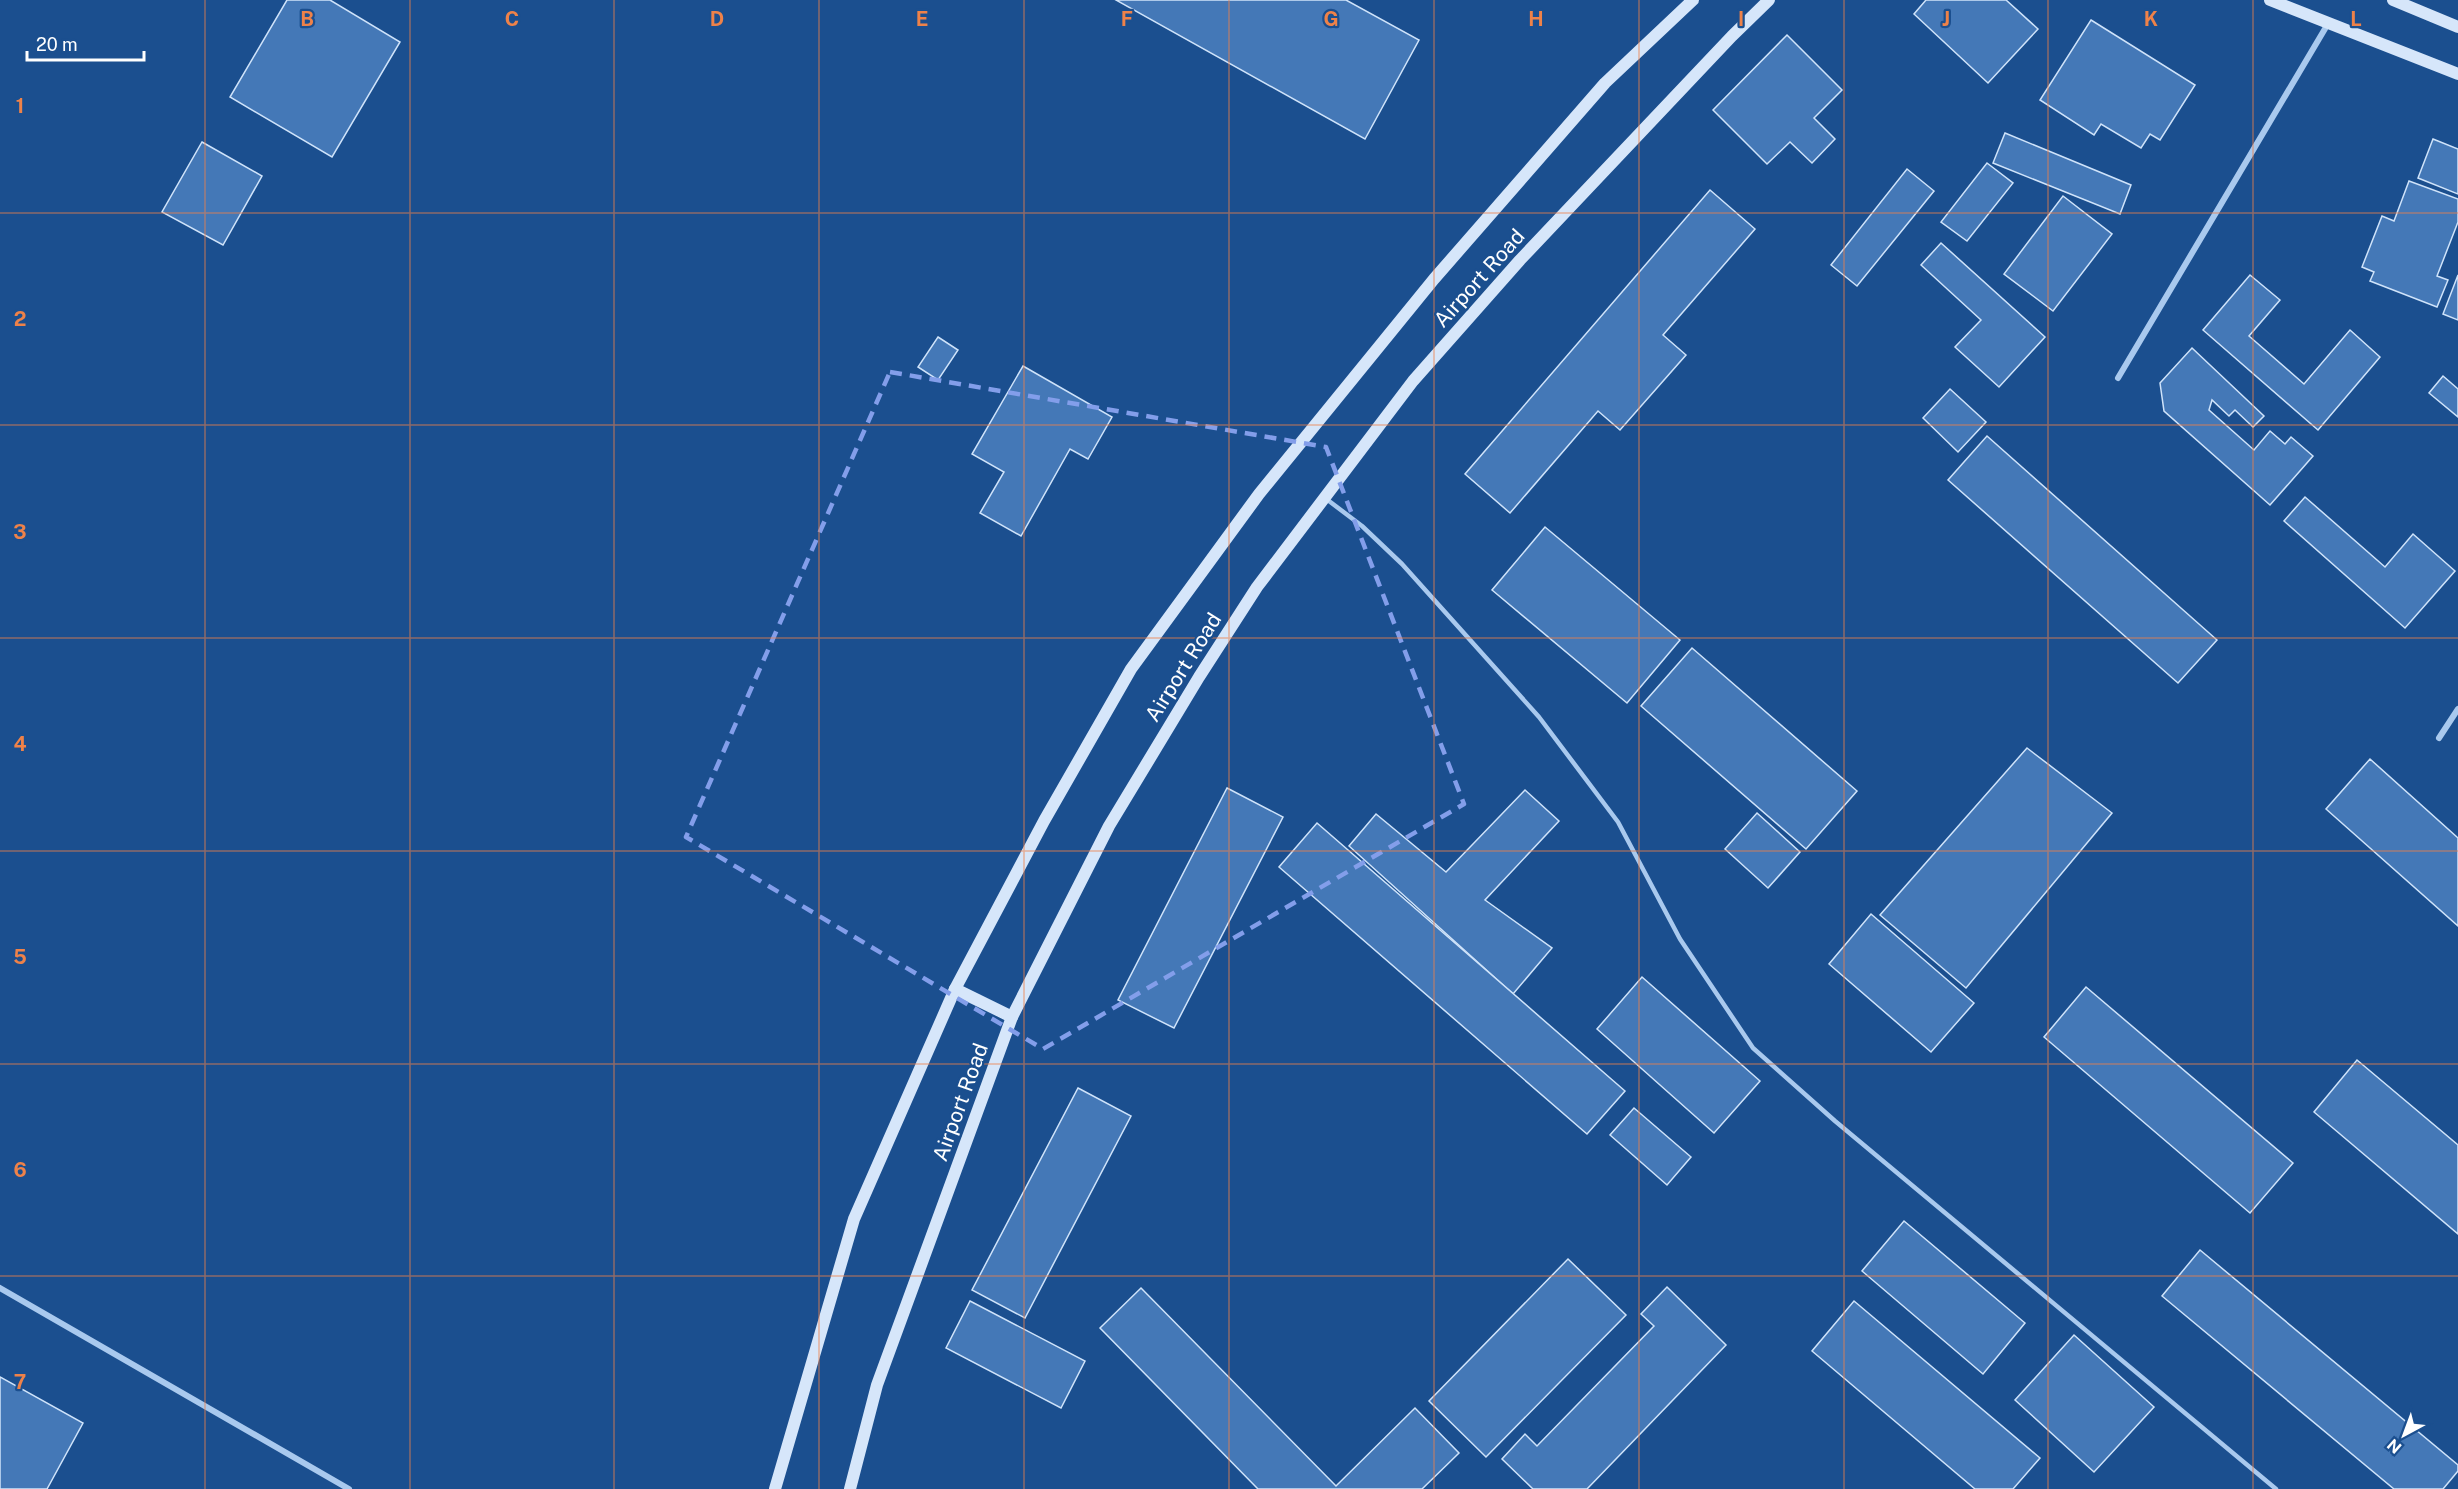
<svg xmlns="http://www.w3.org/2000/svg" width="2458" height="1489" font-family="'Public Sans',sans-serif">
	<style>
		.building { fill: #4478b7; stroke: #cfe3fa; stroke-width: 1.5 }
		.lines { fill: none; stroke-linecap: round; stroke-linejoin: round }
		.lane { stroke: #a9c9ee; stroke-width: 4.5 }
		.street { stroke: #a9c9ee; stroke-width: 6 }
		.secondary { stroke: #d6e6fa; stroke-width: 12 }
		.marked { fill: none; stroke: #839eea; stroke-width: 4.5; stroke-dasharray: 12 8; stroke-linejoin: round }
		.grid { fill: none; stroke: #ee8249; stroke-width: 1.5; stroke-opacity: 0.55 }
		.labels { text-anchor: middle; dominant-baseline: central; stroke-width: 4.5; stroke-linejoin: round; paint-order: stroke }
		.street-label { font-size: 21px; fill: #fff; stroke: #1b4f8f }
		.grid-label { font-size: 20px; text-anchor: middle; font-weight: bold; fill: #ee8249; stroke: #1b4f8f; stroke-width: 4.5; stroke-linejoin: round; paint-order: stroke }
	</style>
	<rect width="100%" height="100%" fill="#1b4f8f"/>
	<g class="building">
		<polygon points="287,0 330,0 400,42 332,157 230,97"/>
		<polygon points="1116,0 1346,0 1419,40 1365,139"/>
		<polygon points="1926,0 2006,0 2038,29 1988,83 1914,14"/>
		<polygon points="2091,20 2195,85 2160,140 2150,134 2141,148 2101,124 2094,135 2040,100"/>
		<polygon points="1787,35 1842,90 1814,118 1835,139 1812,163 1790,142 1767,164 1713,110"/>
		<polygon points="2005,133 2131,185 2120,214 1993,163"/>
		<polygon points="2433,139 2458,149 2458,194 2418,178"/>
		<polygon points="202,142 262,176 223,245 162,212"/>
		<polygon points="1987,163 2013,183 1967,241 1941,222"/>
		<polygon points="1907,169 1934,191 1857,286 1831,265"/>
		<polygon points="2409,181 2458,199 2458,222 2437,276 2448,280 2437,307 2370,281 2374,272 2362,267 2382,216 2394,221"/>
		<polygon points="1710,190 1755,229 1663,335 1686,355 1620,430 1598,411 1510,513 1465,474"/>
		<polygon points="2063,196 2112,234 2053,311 2004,274"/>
		<polygon points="1941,243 2045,337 1999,387 1955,347 1981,320 1921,265"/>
		<polygon points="2250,275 2280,300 2249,336 2304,384 2350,330 2380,357 2318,430 2203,330"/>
		<polygon points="2458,275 2458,320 2443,314"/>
		<polygon points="938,337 958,350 938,380 918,367"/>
		<polygon points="2192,348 2264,416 2253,427 2235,410 2229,416 2212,400 2209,410 2254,450 2270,431 2285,444 2291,437 2313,456 2270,505 2164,411 2160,383"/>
		<polygon points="1023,366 1112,417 1088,459 1070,449 1021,536 980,513 1004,472 972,454"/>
		<polygon points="2443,376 2458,389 2458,417 2429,393"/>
		<polygon points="1950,389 1986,422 1958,452 1923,418"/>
		<polygon points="1987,436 2217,640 2178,683 1948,480"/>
		<polygon points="2305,497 2385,567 2413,534 2455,571 2405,628 2284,521"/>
		<polygon points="1545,527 1680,640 1627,703 1492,590"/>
		<polygon points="1692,648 1857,791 1806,849 1641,706"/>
		<polygon points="2027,748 2112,813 1966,988 1880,915"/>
		<polygon points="2370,759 2458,838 2458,926 2326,809"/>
		<polygon points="1227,788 1283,817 1174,1028 1118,1000"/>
		<polygon points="1525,790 1559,821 1485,900 1552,948 1513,994 1349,846 1376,814 1446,872"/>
		<polygon points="1757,813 1800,852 1768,888 1725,849"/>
		<polygon points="1317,823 1625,1091 1587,1134 1279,867"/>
		<polygon points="1871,914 1974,1003 1931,1052 1829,964"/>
		<polygon points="1642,977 1760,1081 1714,1133 1597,1029"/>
		<polygon points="2086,987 2293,1163 2250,1213 2044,1037"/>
		<polygon points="2357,1060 2458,1145 2458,1234 2314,1112"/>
		<polygon points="1078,1088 1131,1116 1025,1318 972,1290"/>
		<polygon points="1634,1108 1691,1157 1667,1185 1610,1135"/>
		<polygon points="1904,1221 2025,1323 1983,1374 1862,1271"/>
		<polygon points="2200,1250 2458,1465 2458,1471 2443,1489 2394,1489 2162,1296"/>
		<polygon points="1568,1259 1626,1315 1486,1457 1429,1401"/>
		<polygon points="1667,1287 1726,1345 1587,1489 1533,1489 1502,1459 1525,1434 1537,1446 1654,1326 1641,1314"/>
		<polygon points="1141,1288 1336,1486 1415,1408 1459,1453 1422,1489 1258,1489 1100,1328"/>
		<polygon points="970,1301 1085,1361 1061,1408 946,1348"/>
		<polygon points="1854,1301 2040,1458 2013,1489 1975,1489 1812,1351"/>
		<polygon points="2074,1335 2154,1407 2094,1472 2015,1400"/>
		<polygon points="0,1377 83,1423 47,1489 0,1489"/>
	</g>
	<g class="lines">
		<polyline class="lane" points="1325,498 1362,526 1402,564 1539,717 1618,822 1680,939 1753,1048 1835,1121 2276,1489"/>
		<g class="street">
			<polyline points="2118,378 2329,22"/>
			<polyline points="2439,738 2458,709"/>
			<polyline points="0,1288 349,1489"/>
		</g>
		<g class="secondary">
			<polyline points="2270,0 2458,74"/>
			<polyline points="2393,0 2458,27"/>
			<polyline points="955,989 1012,1017"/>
			<polyline points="775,1489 854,1219 955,989 1044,821 1131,669 1259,494 1434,279 1605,83 1693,0"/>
			<polyline points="850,1489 877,1385 1012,1017 1109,826 1199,677 1257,587 1413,381 1520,260 1732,36 1769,0"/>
		</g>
	</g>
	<path class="marked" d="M890,372l436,75 138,357 -421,245 -357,-212z"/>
	<path class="grid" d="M205,0v1489M410,0v1489M614,0v1489M819,0v1489M1024,0v1489M1229,0v1489M1434,0v1489M1639,0v1489M1844,0v1489M2048,0v1489M2253,0v1489M0,213h2458M0,425h2458M0,638h2458M0,851h2458M0,1064h2458M0,1276h2458"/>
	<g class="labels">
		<g class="street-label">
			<text transform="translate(1479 278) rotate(-48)">Airport Road</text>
			<text transform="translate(1183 667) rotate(-58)">Airport Road</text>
			<text transform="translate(960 1102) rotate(-70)">Airport Road</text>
		</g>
	</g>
	<g class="grid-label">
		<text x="307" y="26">B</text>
		<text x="512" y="26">C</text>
		<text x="717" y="26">D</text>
		<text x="922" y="26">E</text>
		<text x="1127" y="26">F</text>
		<text x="1331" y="26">G</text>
		<text x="1536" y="26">H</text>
		<text x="1741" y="26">I</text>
		<text x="1946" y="26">J</text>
		<text x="2151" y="26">K</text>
		<text x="2356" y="26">L</text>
		<text x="20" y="113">1</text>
		<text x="20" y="326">2</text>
		<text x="20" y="539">3</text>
		<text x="20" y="751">4</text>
		<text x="20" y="964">5</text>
		<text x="20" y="1177">6</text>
		<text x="20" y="1389">7</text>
	</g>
	<g transform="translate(2404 1435) rotate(221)" stroke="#1b4f8f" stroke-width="4.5" paint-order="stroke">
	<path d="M0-4.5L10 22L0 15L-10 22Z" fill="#ffffff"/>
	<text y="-9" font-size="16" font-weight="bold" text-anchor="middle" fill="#ffffff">N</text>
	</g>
	<path d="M27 51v9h117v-9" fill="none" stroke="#ffffff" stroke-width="3"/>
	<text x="36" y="51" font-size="18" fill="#ffffff" stroke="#1b4f8f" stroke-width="4.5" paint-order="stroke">20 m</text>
</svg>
